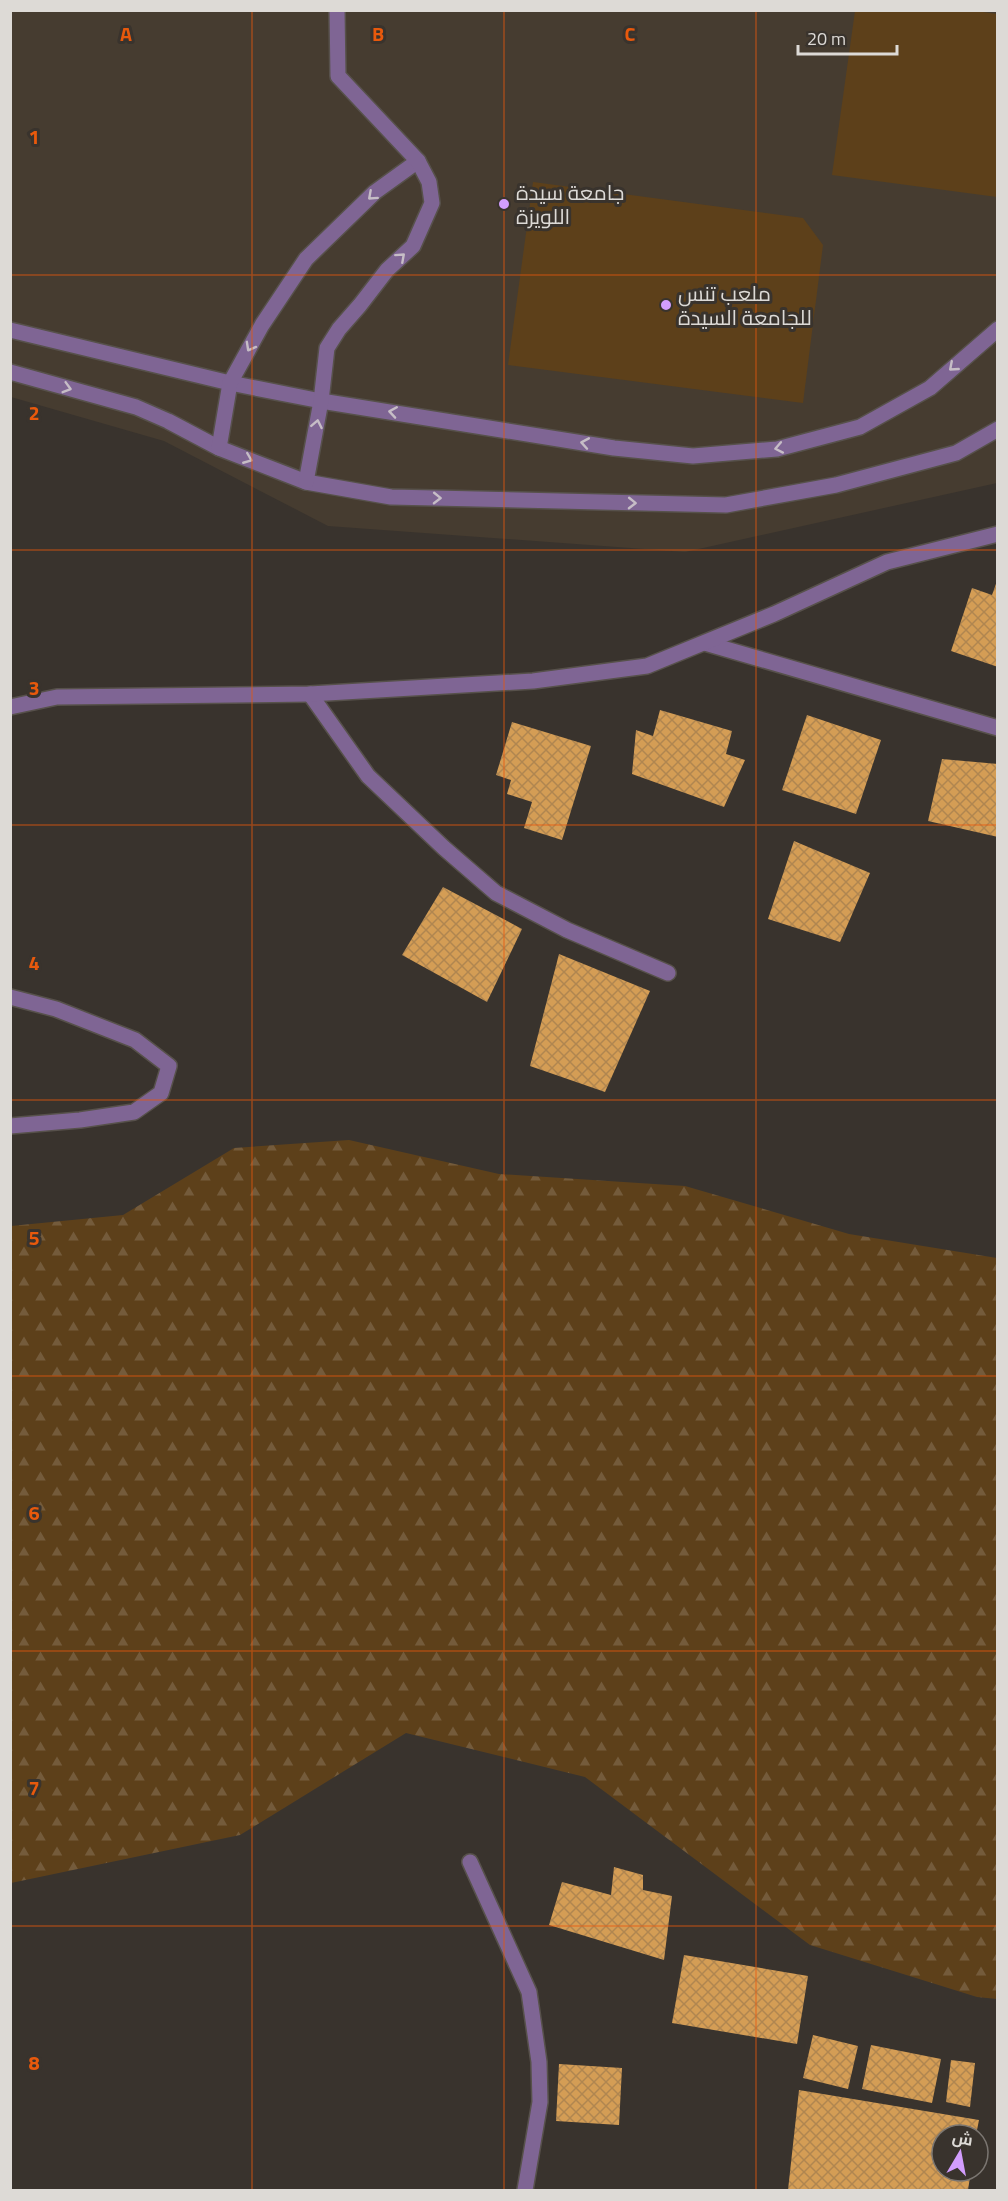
<svg xmlns="http://www.w3.org/2000/svg" width="1008" height="2201" font-family="'Titillium Web',Cairo,sans-serif">
	<style>
		.built { fill: #463c30 }
		.forest { fill: url(#forest-firs) }
		.garden { fill: #5d401a }
		.building { fill: url(#building-cross-hatch) }
		.lines { fill: none; stroke-linecap: round; stroke-linejoin: round }
		.minor-casing { stroke: #57514b; stroke-width: 18 }
		.minor { stroke: #7f6594; stroke-width: 15 }
		.oneway { stroke: #c6bdc6 }
		.grid { fill: none; stroke: #e8590c; stroke-width: 1.5; stroke-opacity: 0.55 }
		.poi-dot { fill: #d29dfd; stroke: #39332d; stroke-width: 2 }
		.labels { text-anchor: middle; dominant-baseline: central; stroke-width: 6; stroke-linejoin: round; paint-order: stroke }
		.poi-label { font-size: 21px; fill: #dddad6; stroke: #39332d; text-anchor: start }
		.grid-label { font-size: 20px; text-anchor: middle; font-weight: bold; fill: #e8590c; stroke: #39332d; stroke-width: 6; stroke-linejoin: round; paint-order: stroke }
	</style>
	<defs>
		<pattern id="forest-firs" width="22" height="20" patternUnits="userSpaceOnUse" patternTransform="scale(1.5)"><rect width="22" height="20" fill="#5d401a"/><path d="M5 1l3.5 6h-7zM16 11l3.5 6h-7z" fill="#745b3b"/></pattern>
		<pattern id="building-cross-hatch" width="8" height="8" patternUnits="userSpaceOnUse" patternTransform="scale(1.5)"><rect width="8" height="8" fill="#d49d55"/><path d="M0 0l8 8M0 8l8-8" fill="none" stroke="#b08650"/></pattern>
	</defs>
	<rect width="100%" height="100%" fill="#39332d"/>
	<polygon class="built" points="10,11 997,11 997,483 685,552 328,526 164,441 11,397"/>
	<polygon class="forest" points="349,1140 499,1174 685,1186 849,1234 997,1258 997,1999 977,1997 810,1945 585,1777 406,1733 240,1835 11,1883 11,1226 123,1215 234,1148"/>
	<g class="garden">
		<polygon points="969,10 997,14 997,197 832,175 855,11"/>
		<polygon points="533,182 803,218 823,245 803,403 508,365"/>
	</g>
	<g class="building">
		<polygon points="997,581 998,581 998,667 951,651 972,588 992,595"/>
		<polygon points="660,710 732,731 726,754 745,760 724,807 632,774 636,730 653,736"/>
		<polygon points="807,715 881,740 856,814 782,790"/>
		<polygon points="512,722 591,746 562,840 524,828 532,802 507,794 511,780 496,775"/>
		<polygon points="942,759 998,764 998,837 928,821"/>
		<polygon points="794,841 870,873 840,942 768,919"/>
		<polygon points="443,887 522,929 487,1002 402,955"/>
		<polygon points="559,954 650,991 605,1092 530,1066"/>
		<polygon points="614,1867 643,1875 643,1890 672,1896 664,1960 549,1925 562,1882 611,1895"/>
		<polygon points="684,1955 808,1976 797,2044 672,2023"/>
		<polygon points="813,2035 858,2046 848,2089 803,2078"/>
		<polygon points="871,2045 941,2059 932,2103 862,2089"/>
		<polygon points="951,2060 975,2063 970,2107 946,2102"/>
		<polygon points="559,2064 622,2068 619,2125 556,2121"/>
		<polygon points="799,2090 979,2120 976,2135 942,2135 942,2171 971,2171 968,2190 788,2190"/>
	</g>
	<g class="lines">
		<g class="minor-casing">
			<g id="minor">
				<polyline points="10,330 230,383 321,401 614,448 693,456 777,449 860,427 930,388 998,329"/>
				<polyline points="10,372 136,407 168,421 219,448 306,482 391,497 726,505 836,485 956,453 998,429"/>
				<polyline points="219,448 230,383 262,325 306,259 375,192 418,161"/>
				<polyline points="306,482 321,401 327,348 339,329 360,305 387,270 413,246 432,203 429,182 418,161 338,76 337,10"/>
				<polyline points="705,643 998,728"/>
				<polyline points="310,694 368,776 444,848 496,893 567,930 668,973"/>
				<polyline points="10,707 57,697 310,694 533,681 647,666 774,614 887,562 998,534"/>
				<polyline points="10,997 56,1009 135,1040 169,1066 161,1093 134,1112 80,1120 10,1126"/>
				<polyline points="470,1862 529,1992 539,2062 540,2102 525,2190"/>
			</g>
		</g>
		<use href="#minor" class="minor"/>
	</g>
	<defs><path id="oneway-chevron" d="M-2-3.5L2.5 0L-2 3.5" fill="none" stroke-width="1.6" stroke-linecap="round" stroke-linejoin="round" transform="scale(1.5)"/></defs>
	<g class="oneway">
		<use href="#oneway-chevron" transform="translate(372 196) rotate(138)"/>
		<use href="#oneway-chevron" transform="translate(401 257) rotate(-42)"/>
		<use href="#oneway-chevron" transform="translate(250 347) rotate(119)"/>
		<use href="#oneway-chevron" transform="translate(953 367) rotate(139)"/>
		<use href="#oneway-chevron" transform="translate(67 388) rotate(16)"/>
		<use href="#oneway-chevron" transform="translate(393 412) rotate(-171)"/>
		<use href="#oneway-chevron" transform="translate(317 424) rotate(-79)"/>
		<use href="#oneway-chevron" transform="translate(585 443) rotate(-170)"/>
		<use href="#oneway-chevron" transform="translate(779 448) rotate(169)"/>
		<use href="#oneway-chevron" transform="translate(248 459) rotate(22)"/>
		<use href="#oneway-chevron" transform="translate(437 498) rotate(1)"/>
		<use href="#oneway-chevron" transform="translate(632 503) rotate(1)"/>
	</g>
	<path class="grid" d="M252,10v2180M504,10v2180M756,10v2180M10,275h988M10,550h988M10,825h988M10,1100h988M10,1376h988M10,1651h988M10,1926h988"/>
	<g class="poi-dot">
		<circle cx="504" cy="204" r="6"/>
		<circle cx="666" cy="305" r="6"/>
	</g>
	<g class="labels">
		<g class="poi-label">
			<text x="516" y="192">جامعة سيدة<tspan x="516" dy="24">اللويزة</tspan></text>
			<text x="678" y="293">ملعب تنس<tspan x="678" dy="24">للجامعة السيدة</tspan></text>
		</g>
	</g>
	<g class="grid-label">
		<text x="126" y="41">A</text>
		<text x="378" y="41">B</text>
		<text x="630" y="41">C</text>
		<text x="34" y="144">1</text>
		<text x="34" y="420">2</text>
		<text x="34" y="695">3</text>
		<text x="34" y="970">4</text>
		<text x="34" y="1245">5</text>
		<text x="34" y="1520">6</text>
		<text x="34" y="1795">7</text>
		<text x="34" y="2070">8</text>
	</g>
	<rect width="1008" height="2201" fill="none" stroke="#dddad6" stroke-width="24"/>
	<g transform="translate(960 2153) rotate(10)"><circle r="28" fill="#39332d" stroke="#7b7671" stroke-width="1.5"/>
	<path d="M0-4.5L10 22L0 15L-10 22Z" fill="#d29dfd"/>
	<text y="-9" font-size="16" font-weight="bold" text-anchor="middle" fill="#dddad6">ش</text>
	</g>
	<path d="M798 45v9h99v-9" fill="none" stroke="#dddad6" stroke-width="3"/>
	<text x="807" y="45" font-size="18" fill="#dddad6" stroke="#39332d" stroke-width="4.5" paint-order="stroke">20 m</text>
</svg>
